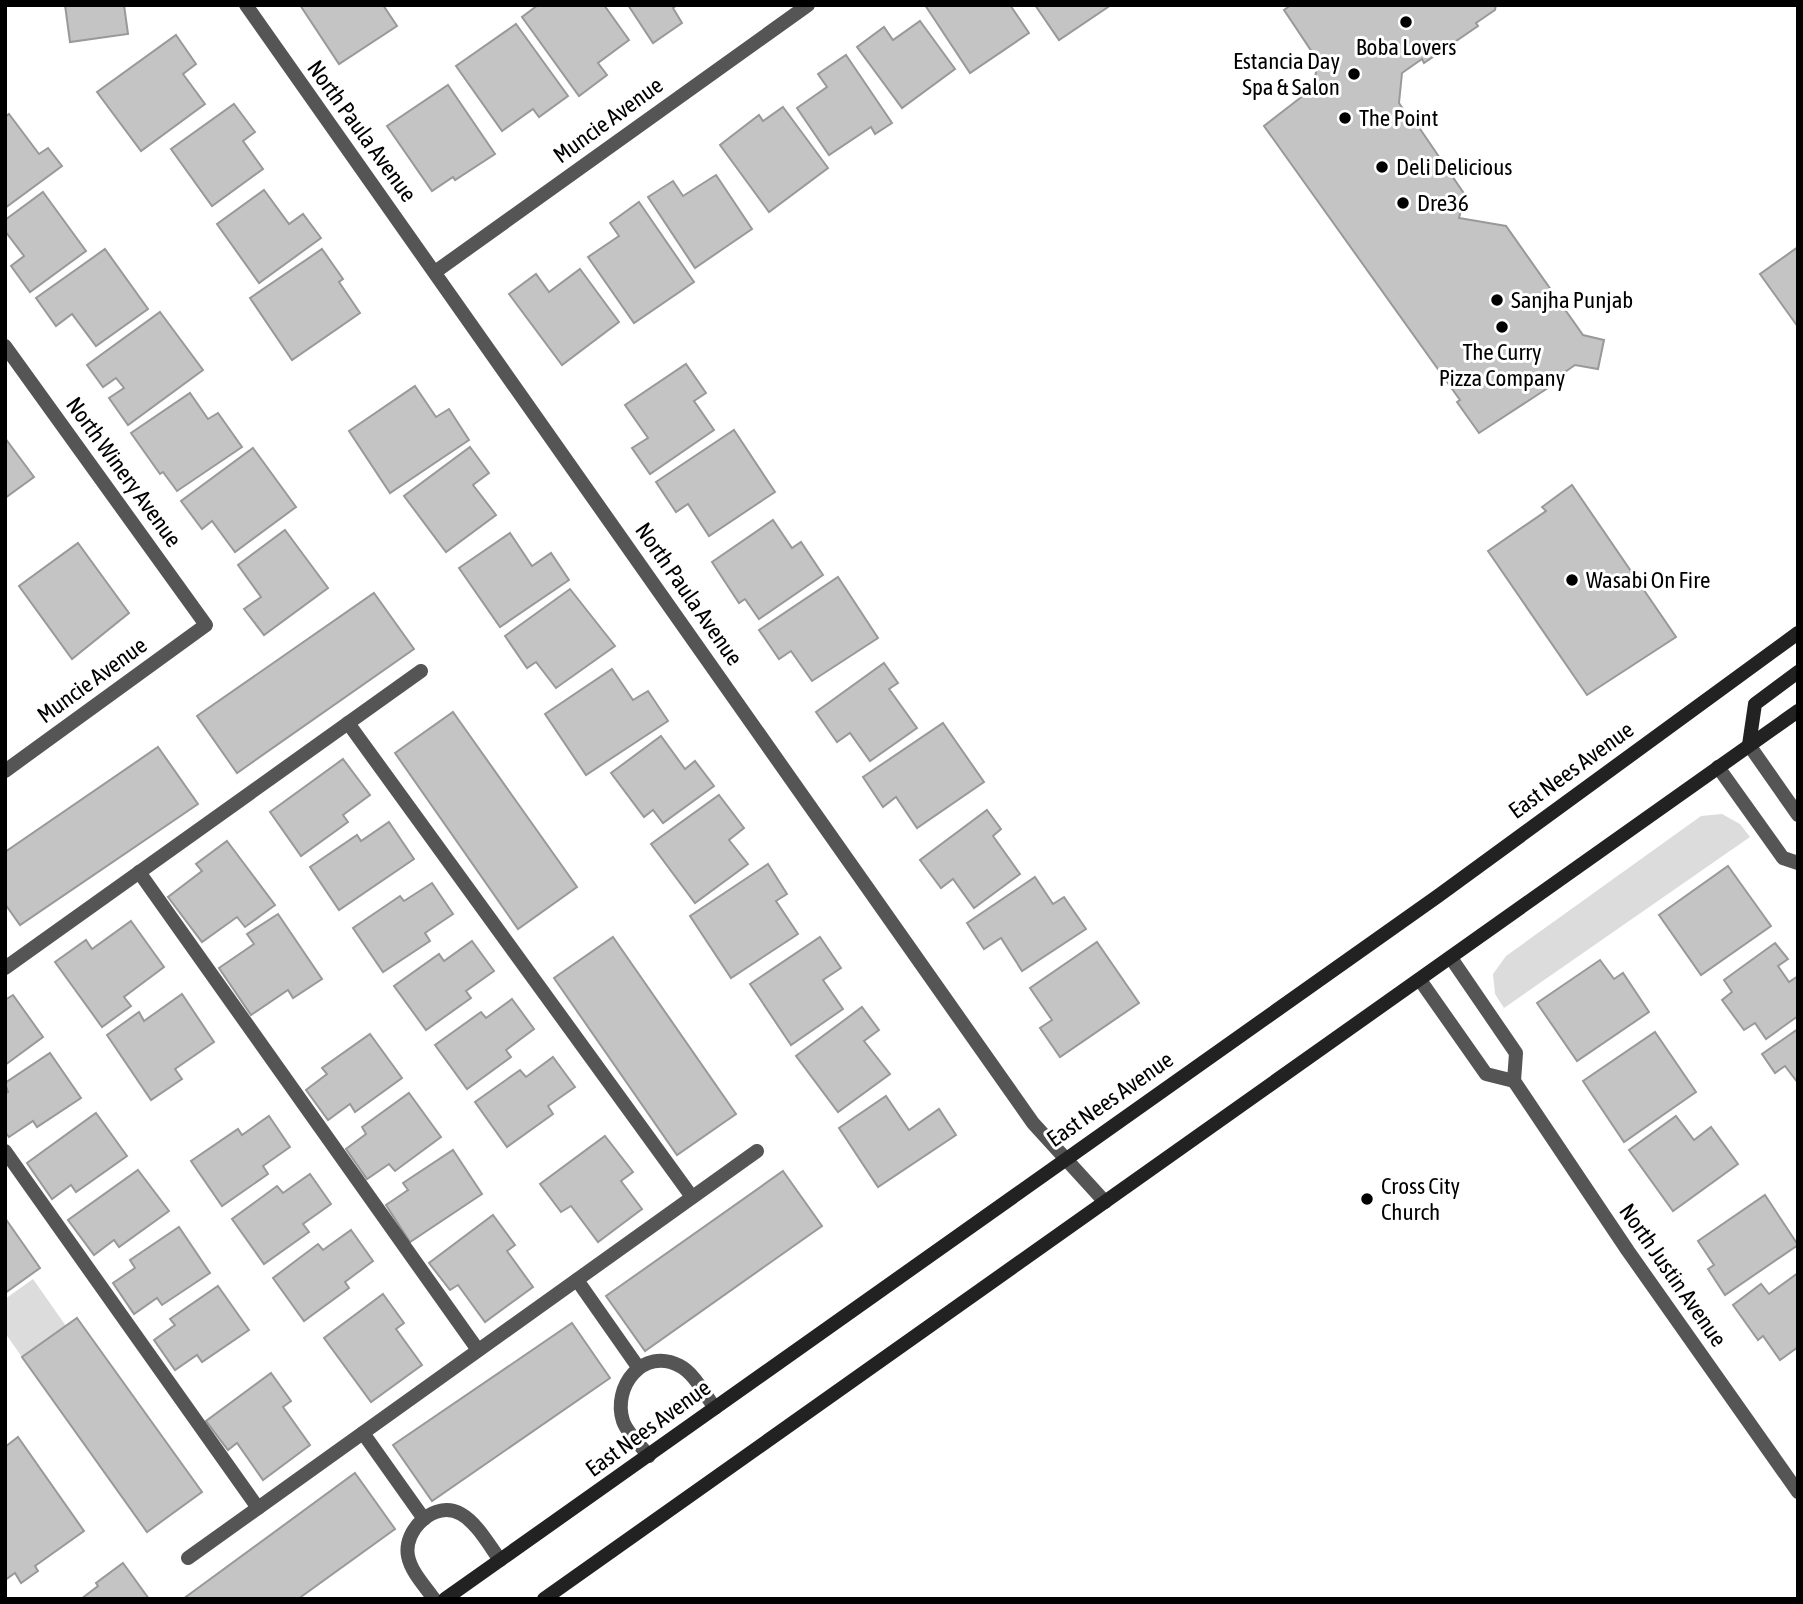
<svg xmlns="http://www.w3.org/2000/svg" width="1803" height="1604" font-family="'Asap Condensed',sans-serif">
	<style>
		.green { fill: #dcdcdc }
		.building { fill: #c4c4c4; stroke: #999; stroke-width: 2 }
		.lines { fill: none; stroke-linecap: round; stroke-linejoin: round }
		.street { stroke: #555; stroke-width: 14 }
		.secondary { stroke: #222; stroke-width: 14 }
		.poi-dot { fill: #000; stroke: #fff; stroke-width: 2.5 }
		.labels { text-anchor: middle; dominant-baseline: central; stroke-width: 6; stroke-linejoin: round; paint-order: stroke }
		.poi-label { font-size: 23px; fill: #000; stroke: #fff; text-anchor: start }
		.street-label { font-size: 23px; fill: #000; stroke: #fff }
	</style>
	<rect width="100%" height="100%" fill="#fff"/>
	<g class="green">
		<polygon points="1722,814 1740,824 1750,837 1504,1008 1495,994 1493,974 1506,956 1701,816"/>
		<polygon points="33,1279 66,1326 22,1357 5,1333 5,1299"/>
	</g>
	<g class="building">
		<polygon points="65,5 124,5 128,34 70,42"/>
		<polygon points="300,5 383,5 397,26 339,64"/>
		<polygon points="538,5 604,5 629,40 598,63 607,75 579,96 522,17"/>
		<polygon points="628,5 677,5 673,8 682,23 653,43"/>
		<polygon points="925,5 1010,5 1029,33 970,73"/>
		<polygon points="1035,5 1111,5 1059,40"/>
		<polygon points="1291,5 1496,5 1495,10 1476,23 1478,26 1424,63 1422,59 1402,73 1399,103 1414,125 1416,123 1465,195 1459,218 1506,226 1583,335 1604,340 1598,369 1575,365 1555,379 1557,382 1479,433 1457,402 1460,400 1264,126 1313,88 1318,61 1284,10"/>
		<polygon points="920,21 955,69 902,108 857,47 884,27 893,40"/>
		<polygon points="516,24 568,96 539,117 533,109 502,131 456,66"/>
		<polygon points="176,35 196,64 183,74 205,104 141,151 97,92"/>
		<polygon points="846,55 892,123 875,134 871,127 829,155 797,108 827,87 818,74"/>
		<polygon points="448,85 495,154 455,180 453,177 432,191 387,126"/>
		<polygon points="234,104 255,132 243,141 263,169 212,206 171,149"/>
		<polygon points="783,107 828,168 769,212 720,145 759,115 763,121"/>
		<polygon points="9,114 39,154 48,148 62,166 5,208 5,117"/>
		<polygon points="716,175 752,229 695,268 648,197 673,181 683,196"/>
		<polygon points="264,190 289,224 303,214 321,238 259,283 217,224"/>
		<polygon points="43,192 86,251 30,292 11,266 24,256 5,231 5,220"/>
		<polygon points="639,202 694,282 634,323 588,257 619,236 610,223"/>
		<polygon points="1798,247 1798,327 1760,274"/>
		<polygon points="105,249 148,309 96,346 72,314 56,326 36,298"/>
		<polygon points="322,249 343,279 339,282 360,313 292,360 250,298"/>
		<polygon points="580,269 619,322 562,365 509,294 536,274 549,292"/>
		<polygon points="160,312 203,370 128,425 109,398 124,388 116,378 103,387 87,365"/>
		<polygon points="686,364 706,393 694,401 714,430 650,474 632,448 648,438 625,405"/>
		<polygon points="415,386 436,417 449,409 469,440 390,493 349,431"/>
		<polygon points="190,393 208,419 218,413 242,447 177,491 163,472 160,474 131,433"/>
		<polygon points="734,430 775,492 709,536 688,504 676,512 656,482"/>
		<polygon points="5,438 34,477 5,498"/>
		<polygon points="470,447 489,473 473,485 496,515 446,552 404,496"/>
		<polygon points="253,448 296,507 235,552 212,521 202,529 181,501"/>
		<polygon points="1572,485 1676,637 1587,695 1488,551 1546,511 1542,507"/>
		<polygon points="773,520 792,548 801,542 823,575 759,619 745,599 739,603 712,562"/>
		<polygon points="285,530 328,588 264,635 244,609 261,597 238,565"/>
		<polygon points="510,533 532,566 551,553 569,580 500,627 459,568"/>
		<polygon points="78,543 129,613 72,659 19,586"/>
		<polygon points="838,577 878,638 812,681 791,651 779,659 759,630"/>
		<polygon points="570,589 615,646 556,688 536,662 527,668 505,636"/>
		<polygon points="374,593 414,649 237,773 197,716"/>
		<polygon points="884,663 898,683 889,689 917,728 870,761 850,733 837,742 816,712"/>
		<polygon points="612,669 633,700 648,691 668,721 586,775 545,714"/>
		<polygon points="453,712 577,887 518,929 395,753"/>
		<polygon points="943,723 984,782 917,828 896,797 883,807 863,777"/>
		<polygon points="661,736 685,769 695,761 714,786 663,823 653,810 644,817 611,773"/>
		<polygon points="158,747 198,804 20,925 5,904 5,852"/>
		<polygon points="343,759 370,795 343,815 348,822 301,856 270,812"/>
		<polygon points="719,795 744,828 729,840 748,864 695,903 651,844"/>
		<polygon points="987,810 1001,829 993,836 1020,874 974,908 953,879 941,888 920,860"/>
		<polygon points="389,822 414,859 339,910 310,867 357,835 361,841"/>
		<polygon points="227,841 275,905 245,927 237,917 202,942 168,897 202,871 196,864"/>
		<polygon points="768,864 787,894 776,901 798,934 731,978 690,916"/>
		<polygon points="1728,866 1771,926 1701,975 1659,915"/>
		<polygon points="1035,877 1053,904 1064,897 1086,929 1022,971 1001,938 984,949 967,923"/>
		<polygon points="432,883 453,914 425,933 430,941 383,972 353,928 400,896 404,901"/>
		<polygon points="278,914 322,979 293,998 288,990 251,1015 219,968 254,944 247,934"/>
		<polygon points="131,921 164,967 124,997 131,1006 102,1027 55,962 86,940 92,949"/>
		<polygon points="613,937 736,1114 677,1155 554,978"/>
		<polygon points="820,937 841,968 823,980 843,1009 791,1045 750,984"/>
		<polygon points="472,941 494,971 466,991 471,998 426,1030 394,986 439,954 444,961"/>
		<polygon points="1097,942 1139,1003 1060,1057 1040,1028 1052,1020 1030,988"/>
		<polygon points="1775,943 1788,959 1778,966 1789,982 1798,976 1798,1016 1766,1039 1755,1023 1744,1030 1722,1000 1732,992 1724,980"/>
		<polygon points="1600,960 1614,979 1623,973 1649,1012 1577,1061 1537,1003"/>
		<polygon points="182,994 214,1042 175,1069 182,1079 151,1100 107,1035 139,1012 144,1021"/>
		<polygon points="13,995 43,1037 5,1065 5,1000"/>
		<polygon points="512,999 534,1029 506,1050 511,1057 467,1089 435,1045 481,1012 486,1018"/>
		<polygon points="862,1007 879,1030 864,1041 890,1074 838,1112 796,1056"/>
		<polygon points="1798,1029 1798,1083 1785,1066 1775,1073 1762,1054"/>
		<polygon points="1655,1032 1696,1092 1624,1142 1583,1081"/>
		<polygon points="370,1034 402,1078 355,1112 350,1104 328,1120 306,1090 327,1074 322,1068"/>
		<polygon points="50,1053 81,1098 37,1127 33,1121 9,1137 5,1132 5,1093 8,1092 5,1083"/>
		<polygon points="553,1057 575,1087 548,1106 553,1114 507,1147 475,1102 520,1070 526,1077"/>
		<polygon points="409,1093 441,1137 395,1171 389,1164 367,1179 346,1149 366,1134 362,1127"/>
		<polygon points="886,1096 909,1130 939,1109 956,1135 878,1187 839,1128"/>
		<polygon points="96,1113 127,1156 76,1192 71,1185 52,1199 27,1163"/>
		<polygon points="269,1116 290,1147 263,1166 268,1174 222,1206 191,1161 238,1129 242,1135"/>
		<polygon points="1676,1116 1694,1140 1711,1127 1738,1164 1673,1211 1629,1150"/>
		<polygon points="605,1136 633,1172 621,1181 642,1209 598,1242 571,1206 561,1212 540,1184"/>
		<polygon points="453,1150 482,1194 410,1242 386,1205 408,1190 403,1183"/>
		<polygon points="138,1170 169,1211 119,1247 114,1240 94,1255 68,1220"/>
		<polygon points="783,1171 822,1226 645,1351 606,1296"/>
		<polygon points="310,1174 331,1204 303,1224 309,1232 264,1264 232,1219 277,1186 283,1193"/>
		<polygon points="1765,1195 1798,1245 1725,1295 1708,1269 1714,1265 1698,1241"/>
		<polygon points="493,1215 515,1245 507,1251 533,1287 485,1322 458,1285 450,1290 429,1263"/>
		<polygon points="5,1218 40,1268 5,1293"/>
		<polygon points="179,1227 210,1273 162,1305 157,1298 134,1314 113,1283 135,1268 130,1260"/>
		<polygon points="351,1230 373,1261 345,1282 349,1288 304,1321 273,1278 318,1244 323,1250"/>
		<polygon points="1798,1273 1798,1347 1780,1360 1763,1336 1758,1340 1733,1305 1761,1284 1769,1294"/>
		<polygon points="218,1286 249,1330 202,1362 197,1355 175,1370 154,1340 175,1325 170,1319"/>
		<polygon points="383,1294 404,1323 396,1329 422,1365 371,1402 324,1338"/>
		<polygon points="77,1318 202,1492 147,1532 22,1357"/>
		<polygon points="572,1323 610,1378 432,1501 393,1445"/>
		<polygon points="271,1373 291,1401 283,1407 310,1445 263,1480 237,1443 228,1450 206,1421"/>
		<polygon points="18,1437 84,1531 35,1566 38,1571 21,1583 15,1573 5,1580 5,1447"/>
		<polygon points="355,1473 395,1529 298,1599 183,1599"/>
		<polygon points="123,1563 149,1599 81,1599 98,1586 96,1583"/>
	</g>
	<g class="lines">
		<g class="street">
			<polyline points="246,5 1033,1123 1105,1202"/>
			<polyline points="435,272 808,5"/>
			<polyline points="5,346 206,625 5,771"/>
			<polyline points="348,723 692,1197"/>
			<polyline points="1749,745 1798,815"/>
			<polyline points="1718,767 1783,858 1798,863"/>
			<polyline points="139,872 478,1350"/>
			<polyline points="1451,958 1516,1053 1514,1081 1628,1251 1798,1492"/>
			<polyline points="5,968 421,671"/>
			<polyline points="1420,980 1486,1074 1514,1081"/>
			<polyline points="5,1151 258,1508"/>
			<polyline points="577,1280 638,1367"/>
			<polyline points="363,1433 424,1519"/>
			<path d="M649,1456c-8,-10 -22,-23 -26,-35 -11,-34 20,-75 57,-55 14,7 25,29 35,42"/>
			<polyline points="188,1558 757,1151"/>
			<path d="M434,1599c-9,-13 -23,-27 -26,-43 -5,-26 27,-57 53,-42 16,9 28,31 39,46"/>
		</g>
		<g class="secondary">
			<polyline points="1749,745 1755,704 1798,672"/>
			<polyline points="445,1599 1438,896 1798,633"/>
			<polyline points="544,1599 1798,711"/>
		</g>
	</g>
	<g class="poi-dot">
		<circle cx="1406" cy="22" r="7"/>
		<circle cx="1354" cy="74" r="7"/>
		<circle cx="1345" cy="118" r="7"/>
		<circle cx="1382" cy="167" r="7"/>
		<circle cx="1403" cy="203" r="7"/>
		<circle cx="1497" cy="300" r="7"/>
		<circle cx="1502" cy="327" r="7"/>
		<circle cx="1572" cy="580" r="7"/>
		<circle cx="1367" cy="1199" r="7"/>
	</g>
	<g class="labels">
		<g class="poi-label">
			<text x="1406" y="47" text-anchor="middle">Boba Lovers</text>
			<text x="1340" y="61" text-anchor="end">Estancia Day<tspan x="1340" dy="26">Spa &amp; Salon</tspan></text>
			<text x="1359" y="118">The Point</text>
			<text x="1396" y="167">Deli Delicious</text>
			<text x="1417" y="203">Dre36</text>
			<text x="1511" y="300">Sanjha Punjab</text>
			<text x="1502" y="352" text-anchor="middle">The Curry<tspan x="1502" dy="26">Pizza Company</tspan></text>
			<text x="1586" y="580">Wasabi On Fire</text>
			<text x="1381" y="1186">Cross City<tspan x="1381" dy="26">Church</tspan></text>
		</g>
		<g class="street-label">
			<text transform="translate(608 120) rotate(-36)">Muncie Avenue</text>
			<text transform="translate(362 131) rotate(54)">North Paula Avenue</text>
			<text transform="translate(124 472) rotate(54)">North Winery Avenue</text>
			<text transform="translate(689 594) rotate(55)">North Paula Avenue</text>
			<text transform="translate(92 680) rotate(-36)">Muncie Avenue</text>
			<text transform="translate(1571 770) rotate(-36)">East Nees Avenue</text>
			<text transform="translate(1110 1099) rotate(-35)">East Nees Avenue</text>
			<text transform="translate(1673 1275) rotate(55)">North Justin Avenue</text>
			<text transform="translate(648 1428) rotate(-36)">East Nees Avenue</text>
		</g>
	</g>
	<rect width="1803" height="1604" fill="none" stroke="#000000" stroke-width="14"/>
</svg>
